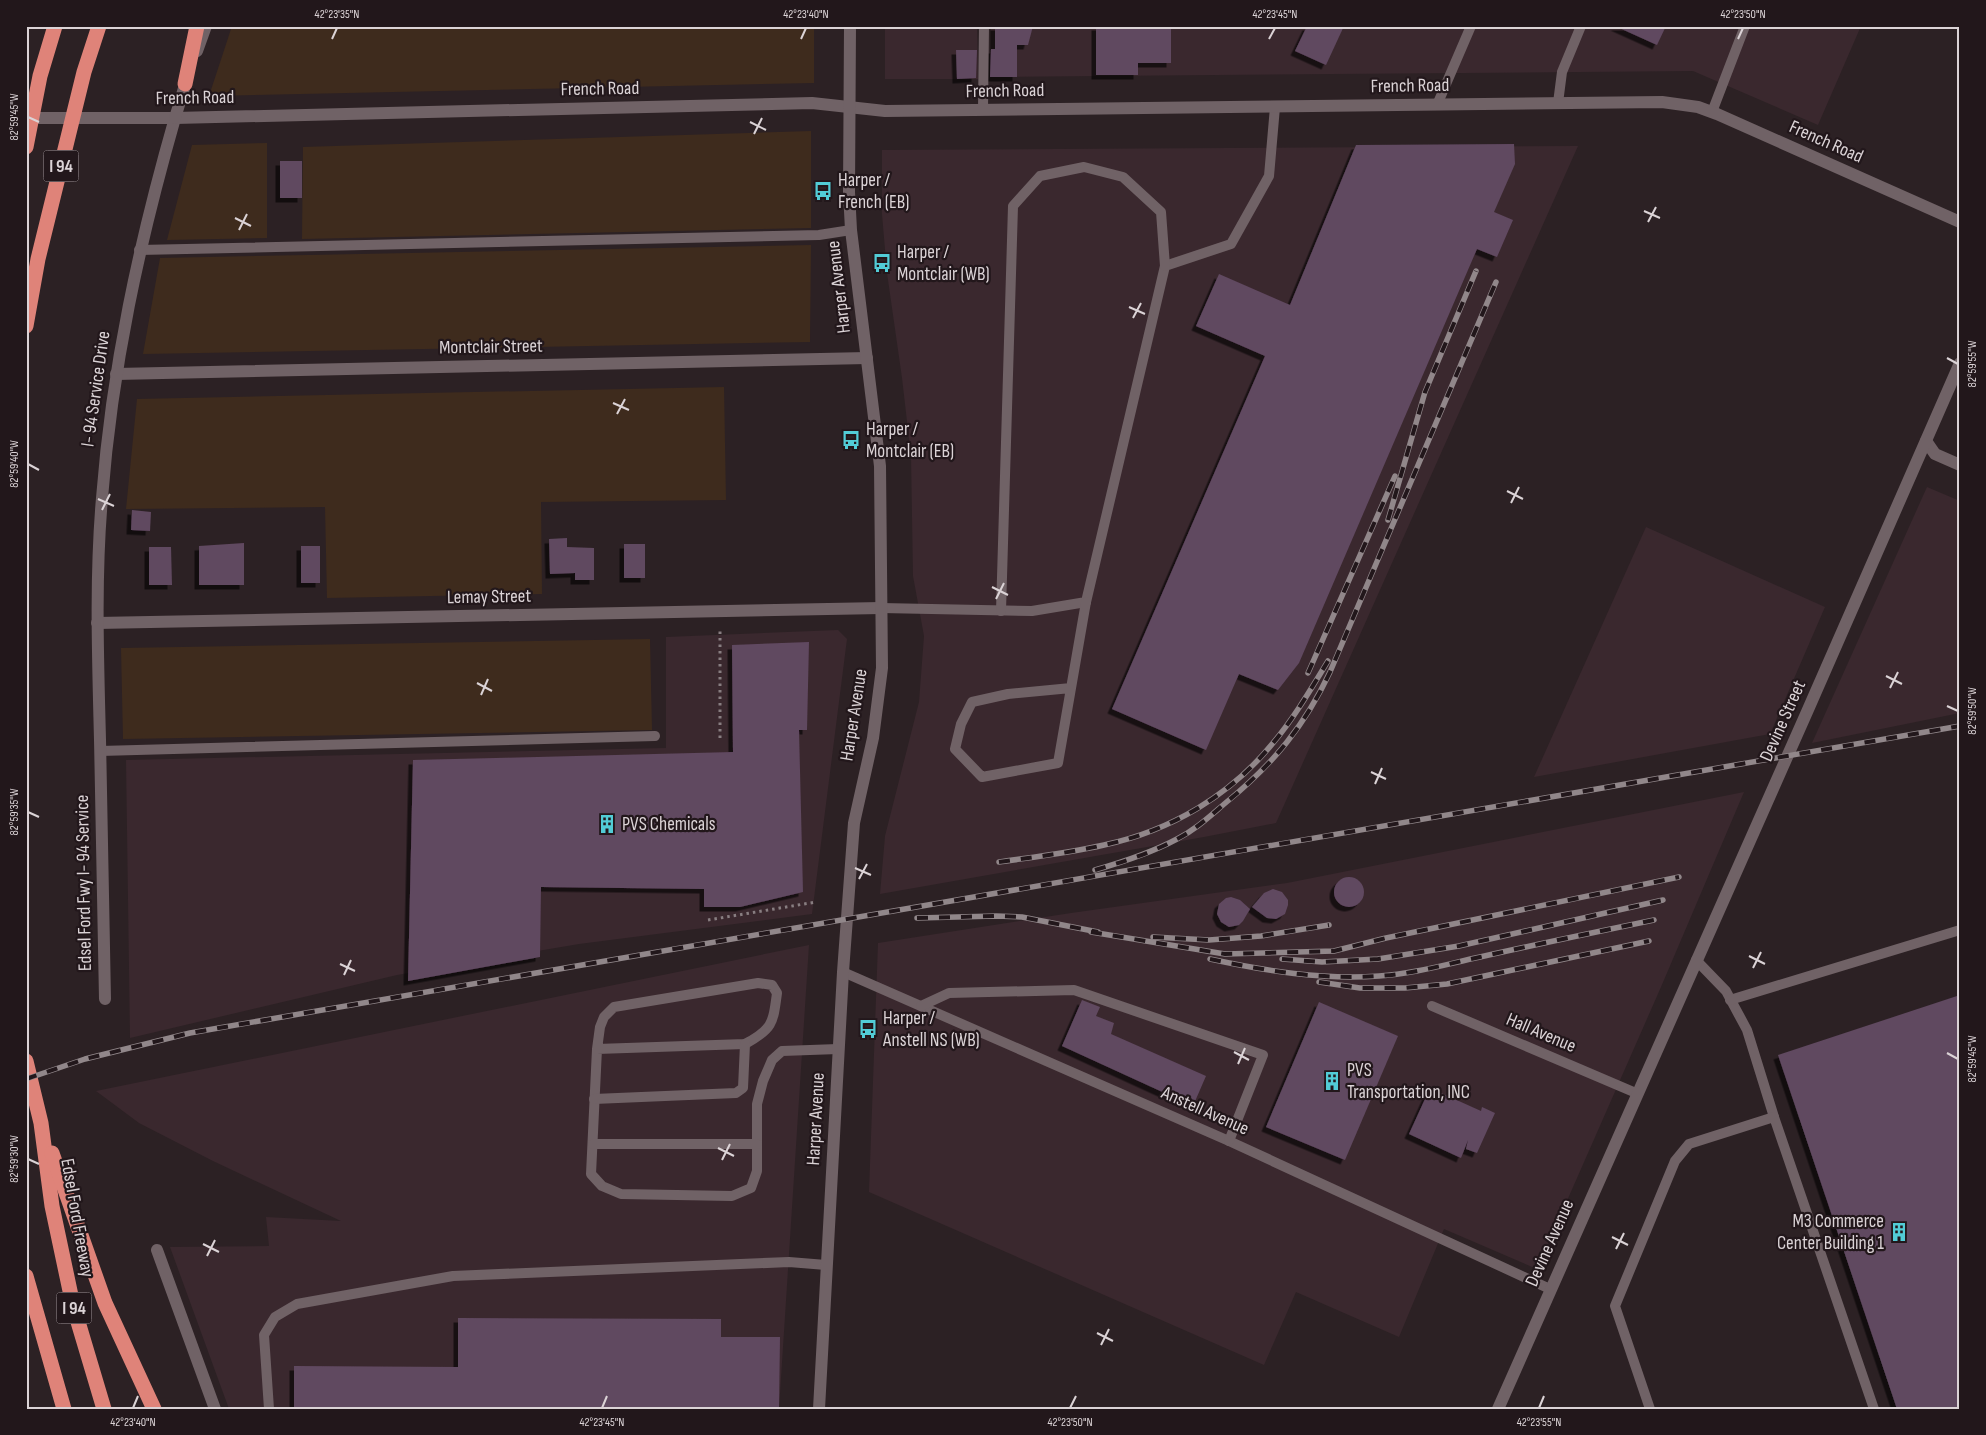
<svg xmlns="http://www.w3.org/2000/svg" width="1986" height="1435" font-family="'Sofia Sans Condensed',sans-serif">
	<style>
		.built { fill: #3a282e }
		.green { fill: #3e2b1d }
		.building { fill: #604860; filter: url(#shadow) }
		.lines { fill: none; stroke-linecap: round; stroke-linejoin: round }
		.path { stroke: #887e81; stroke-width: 3; stroke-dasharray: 2.5 4; stroke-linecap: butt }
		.lane { stroke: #706266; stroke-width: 10 }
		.street { stroke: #706266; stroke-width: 12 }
		.secondary { stroke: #706266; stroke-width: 12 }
		.highway { stroke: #df8379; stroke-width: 15 }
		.rail-casing { stroke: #91878a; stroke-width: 5.5 }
		.rail { stroke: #22171b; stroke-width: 4; stroke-dasharray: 11; stroke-linecap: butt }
		.ticks { fill: none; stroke: #dbd3d6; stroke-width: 2 }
		.labels { text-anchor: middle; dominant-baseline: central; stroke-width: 4.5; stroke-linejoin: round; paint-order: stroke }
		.shield { fill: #22171b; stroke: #a49b9e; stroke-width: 1 }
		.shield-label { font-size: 18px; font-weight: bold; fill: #dbd3d6 }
		.street-label { font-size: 19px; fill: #dbd3d6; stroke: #22171b }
		.poi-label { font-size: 19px; fill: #dbd3d6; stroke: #22171b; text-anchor: start }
		.neatline { fill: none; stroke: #dbd3d6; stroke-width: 2 }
		.ticks-label { font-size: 12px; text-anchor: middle; fill: #dbd3d6 }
	</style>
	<defs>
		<filter id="shadow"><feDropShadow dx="-4.5" dy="4.5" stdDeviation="0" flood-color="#0009"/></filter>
	</defs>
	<rect width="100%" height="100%" fill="#2c2124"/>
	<g class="built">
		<polygon points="885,26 977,26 978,79 885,79"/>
		<polygon points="991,26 1861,26 1818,125 1693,71 991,77"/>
		<polygon points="1578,146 1276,823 1204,837 880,894 885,836 919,702 924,636 913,576 911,456 902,378 887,273 882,214 882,150"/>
		<polygon points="1927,487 1960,501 1960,713 1812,743"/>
		<polygon points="1646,527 1825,607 1770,734 1534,777"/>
		<polygon points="838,630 847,639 812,914 579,944 397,975 130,1038 126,760 666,748 666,637"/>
		<polygon points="1744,792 1661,987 1537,1269 1444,1229 1399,1337 1296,1292 1264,1365 869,1192 878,943 1071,913 1287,883"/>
		<polygon points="809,945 779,1409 229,1409 170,1247 269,1246 266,1217 341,1221 213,1161 139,1123 96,1091"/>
	</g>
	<g class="green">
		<polygon points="232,26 814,26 814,83 209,96"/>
		<polygon points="811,131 811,228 302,239 303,147"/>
		<polygon points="267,143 267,238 167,240 192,145"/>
		<polygon points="811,245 810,342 143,354 160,258"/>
		<polygon points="724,387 726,500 541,502 542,594 327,598 325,507 126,509 137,399"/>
		<polygon points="650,639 652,730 123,739 121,648"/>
	</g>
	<g class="building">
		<polygon points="995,26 1033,26 1028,45 1017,45 1017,77 990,77 991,49 995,49"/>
		<polygon points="1096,26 1171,26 1171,63 1138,63 1138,75 1096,75"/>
		<polygon points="1307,26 1344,26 1326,65 1295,51"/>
		<polygon points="1615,26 1666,26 1657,45"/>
		<polygon points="956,50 977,50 976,78 957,79"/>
		<polygon points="1514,144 1515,164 1494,212 1513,220 1497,257 1477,249 1299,663 1278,690 1239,674 1206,750 1112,709 1265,356 1196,326 1219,274 1290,305 1356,145"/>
		<rect x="280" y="161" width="22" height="37"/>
		<polygon points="132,510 151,512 150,531 131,530"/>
		<polygon points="567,538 567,547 594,548 594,580 575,580 575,573 550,574 549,539"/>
		<polygon points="244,543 244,585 199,585 199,546"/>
		<rect x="624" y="544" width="21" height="34"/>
		<rect x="301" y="546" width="19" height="37"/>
		<polygon points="149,547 171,547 172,585 149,585"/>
		<polygon points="809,642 807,730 799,730 803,892 740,907 704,907 704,889 541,887 540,957 408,981 413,760 733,752 732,645"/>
		<circle cx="1349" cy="892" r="15"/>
		<polygon points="1273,889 1282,892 1288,900 1288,905 1285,914 1276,919 1267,918 1252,907 1264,893"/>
		<polygon points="1231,897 1240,900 1250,909 1243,921 1239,925 1229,927 1221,922 1217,914 1219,904 1226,898"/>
		<polygon points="1960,995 1960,1409 1897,1409 1778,1055"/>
		<polygon points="1082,1000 1100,1007 1096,1016 1114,1023 1111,1034 1206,1076 1193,1106 1062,1046"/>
		<polygon points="1319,1002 1398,1036 1345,1160 1266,1127"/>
		<polygon points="1430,1088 1481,1111 1482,1107 1495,1113 1477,1153 1466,1149 1468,1140 1461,1158 1409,1134"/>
		<polygon points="458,1318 721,1319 721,1337 780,1337 779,1409 294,1409 294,1366 458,1367"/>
	</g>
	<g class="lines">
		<g class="path">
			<polyline points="720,738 720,629"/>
			<polyline points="708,920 816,902"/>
		</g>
		<g class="lane">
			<polyline points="1558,103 1562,72 1581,26"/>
			<polyline points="1437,105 1471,26"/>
			<polyline points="983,110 984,26"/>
			<polyline points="1712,112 1745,26"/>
			<polyline points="139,250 819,235 851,230"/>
			<polyline points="881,608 1032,611 1086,602 1165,266 1231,244 1269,176 1275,107"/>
			<polyline points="1001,611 1013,206 1040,176 1084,167 1123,177 1161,212 1165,266"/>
			<polyline points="1071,688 1008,694 972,702 961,724 955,749 982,777 1058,763 1086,602"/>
			<polyline points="100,751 655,736"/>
			<polyline points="1696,960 1726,991 1747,1030 1774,1117"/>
			<polyline points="843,972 1229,1141 1550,1289"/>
			<polyline points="1730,1000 1960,930"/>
			<polyline points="921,1006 949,993 1074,990 1263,1055 1229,1141"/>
			<polyline points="1432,1006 1636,1093"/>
			<path d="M597,1049l148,-5c28,-15 28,-21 32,-51l-5,-8 -14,-2 -144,24 -10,10 -4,10 -3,22 -6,125 11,12 19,8 111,2 19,-8 6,-17v-67l6,-23 9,-21 10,-9 56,-2"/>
			<polyline points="594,1099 736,1093 743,1088 745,1044"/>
			<polyline points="593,1144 757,1144"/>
			<polyline points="269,1409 264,1335 275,1317 297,1304 453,1276 789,1262 826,1265"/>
			<polyline points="1650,1409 1615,1306 1675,1161 1689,1144 1774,1117 1874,1409"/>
		</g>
		<g class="street">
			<polyline points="116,374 867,358"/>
			<polyline points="1926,441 1935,454 1960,465"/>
			<polyline points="97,623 881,608"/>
			<path d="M105,999c-2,-87 -3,-173 -5,-259 -2,-81 -5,-161 2,-242 10,-131 37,-254 73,-380"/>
			<polyline points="157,1250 215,1409"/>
			<path d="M1498,1409c152,-349 311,-696 462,-1046"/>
		</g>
		<g class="secondary">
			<polyline points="197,51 206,26"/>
			<polyline points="26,118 175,118 812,103 885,111 1662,102 1698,107 1717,114 1960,222"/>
			<polyline points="175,118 188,75"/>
			<polyline points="819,1409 843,972 854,823 873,738 882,668 880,466 851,230 849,192 850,26"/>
		</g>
		<g class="highway">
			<polyline points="185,84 197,26"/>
			<polyline points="26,147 40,76 55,26"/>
			<polyline points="26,326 38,259 84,72 99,26"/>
			<polyline points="26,1061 41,1123 52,1206 73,1305 104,1409"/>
			<polyline points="52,1153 105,1303 154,1409"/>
			<polyline points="26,1276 64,1409"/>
		</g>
		<g class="rail-casing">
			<g id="rail">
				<polyline points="1388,520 1425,392 1476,271"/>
				<polyline points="1308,673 1395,476"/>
				<path d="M999,862c35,-5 70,-9 105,-17 66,-14 126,-49 169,-102 21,-25 38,-54 55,-82"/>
				<path d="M1095,870c28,-8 56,-17 82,-31 20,-10 35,-25 52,-39 45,-37 76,-75 101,-128l166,-390"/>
				<polyline points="917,918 996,916 1022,917 1098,932"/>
				<polyline points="1091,932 1225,954 1334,951 1386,938 1679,877"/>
				<polyline points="1153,937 1209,940 1261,936 1329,925"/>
				<path d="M1210,959c56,12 112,21 169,17 34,-2 68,-12 101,-19 58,-13 116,-25 174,-37"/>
				<polyline points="1282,959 1322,962 1378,959 1459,946 1663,900"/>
				<polyline points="1319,982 1360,988 1405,988 1447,984 1649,941"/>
				<polyline points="26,1079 85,1059 190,1033 1960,726"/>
			</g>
		</g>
		<use href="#rail" class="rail"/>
	</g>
	<path class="ticks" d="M332,39l5,-11M801,39l5,-11M1269,39l6,-11M1738,39l5,-11M28,117l11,5M750,122l16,8M754,134l8,-16M1644,211l16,7M235,218l16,8M1648,222l8,-15M239,230l8,-16M1129,307l16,7M1133,318l8,-15M1947,358l11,6M613,403l16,7M617,414l8,-15M28,464l11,6M1507,491l16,8M98,499l16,7M1511,503l8,-16M102,510l8,-16M992,587l16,8M996,599l8,-16M1886,676l16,8M477,683l15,8M1890,688l8,-16M481,695l7,-16M1947,706l11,5M1371,772l15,7M1375,784l7,-16M28,812l11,5M855,868l16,7M859,879l8,-15M1749,956l16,8M340,964l15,7M1753,968l8,-16M344,975l7,-15M1234,1052l15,8M1947,1053l11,6M1238,1064l7,-16M718,1148l16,8M28,1159l11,5M722,1160l8,-16M1612,1237l16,8M203,1244l16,8M1616,1249l8,-16M207,1256l8,-16M1097,1333l16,8M1101,1345l8,-16M133,1408l5,-12M602,1408l5,-12M1070,1408l6,-12M1539,1408l5,-12"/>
	<defs>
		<g id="bus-bare" transform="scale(1.5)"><path d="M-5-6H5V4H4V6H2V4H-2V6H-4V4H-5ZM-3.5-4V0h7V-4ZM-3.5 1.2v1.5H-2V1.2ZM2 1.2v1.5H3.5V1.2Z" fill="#52ccd6" stroke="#22171b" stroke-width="2.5" paint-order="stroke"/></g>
		<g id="building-bare" transform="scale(1.5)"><path d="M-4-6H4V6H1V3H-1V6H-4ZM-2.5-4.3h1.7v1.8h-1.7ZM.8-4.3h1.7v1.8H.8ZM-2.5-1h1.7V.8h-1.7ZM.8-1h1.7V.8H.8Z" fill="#52ccd6" stroke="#22171b" stroke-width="2.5" paint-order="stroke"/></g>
	</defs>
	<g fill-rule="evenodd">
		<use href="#bus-bare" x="823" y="191"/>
		<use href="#bus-bare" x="882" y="263"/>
		<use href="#bus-bare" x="851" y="440"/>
		<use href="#building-bare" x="607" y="824"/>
		<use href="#bus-bare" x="868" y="1029"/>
		<use href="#building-bare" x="1332" y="1081"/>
		<use href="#building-bare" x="1899" y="1232"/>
	</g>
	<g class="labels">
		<g class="shield">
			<rect x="43.5" y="150.5" width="35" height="31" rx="4"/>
			<rect x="56.5" y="1292.5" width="35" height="31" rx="4"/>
		</g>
		<g class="shield-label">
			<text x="61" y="166">I 94</text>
			<text x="74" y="1308">I 94</text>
		</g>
		<g class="street-label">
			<text transform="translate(1410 86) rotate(-1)">French Road</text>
			<text transform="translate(600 89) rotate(-1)">French Road</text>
			<text transform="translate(1005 91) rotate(-1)">French Road</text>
			<text transform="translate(195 98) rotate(-1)">French Road</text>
			<text transform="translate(1826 142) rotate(24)">French Road</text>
			<text transform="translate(839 287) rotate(-97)">Harper Avenue</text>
			<text transform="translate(491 347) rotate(-1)">Montclair Street</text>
			<text transform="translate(96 389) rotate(-82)">I- 94 Service Drive</text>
			<text transform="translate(489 597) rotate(-1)">Lemay Street</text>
			<text transform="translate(854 715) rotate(-81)">Harper Avenue</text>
			<text transform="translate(1783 721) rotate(-66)">Devine Street</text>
			<text transform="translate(84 883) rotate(-91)">Edsel Ford Fwy I- 94 Service</text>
			<text transform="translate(1541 1033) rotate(23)">Hall Avenue</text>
			<text transform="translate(1205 1111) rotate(24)">Anstell Avenue</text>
			<text transform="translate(816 1119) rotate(-87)">Harper Avenue</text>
			<text transform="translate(77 1218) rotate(80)">Edsel Ford Freeway</text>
			<text transform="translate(1550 1243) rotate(-66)">Devine Avenue</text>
		</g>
		<g class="poi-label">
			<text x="838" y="180">Harper /<tspan x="838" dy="22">French (EB)</tspan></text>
			<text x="897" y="252">Harper /<tspan x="897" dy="22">Montclair (WB)</tspan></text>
			<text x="866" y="429">Harper /<tspan x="866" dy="22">Montclair (EB)</tspan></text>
			<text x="622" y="824">PVS Chemicals</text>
			<text x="883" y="1018">Harper /<tspan x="883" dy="22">Anstell NS (WB)</tspan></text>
			<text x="1347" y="1070">PVS<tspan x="1347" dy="22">Transportation, INC</tspan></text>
			<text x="1884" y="1221" text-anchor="end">M3 Commerce<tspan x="1884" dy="22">Center Building 1</tspan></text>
		</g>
	</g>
	<rect width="1986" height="1435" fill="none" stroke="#22171b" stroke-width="55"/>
	<rect x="28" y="28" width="1930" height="1380" class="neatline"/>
	<g class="ticks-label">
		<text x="337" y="18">42°23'35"N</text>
		<text x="806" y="18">42°23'40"N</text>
		<text x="1275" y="18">42°23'45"N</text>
		<text x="1743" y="18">42°23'50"N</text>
		<text transform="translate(14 117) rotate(-90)" y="4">82°59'45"W</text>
		<text transform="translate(1972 364) rotate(-90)" y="4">82°59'55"W</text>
		<text transform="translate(14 464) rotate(-90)" y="4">82°59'40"W</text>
		<text transform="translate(1972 711) rotate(-90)" y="4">82°59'50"W</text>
		<text transform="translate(14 812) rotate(-90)" y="4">82°59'35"W</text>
		<text transform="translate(1972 1059) rotate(-90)" y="4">82°59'45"W</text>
		<text transform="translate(14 1159) rotate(-90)" y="4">82°59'30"W</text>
		<text x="133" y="1426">42°23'40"N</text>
		<text x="602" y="1426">42°23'45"N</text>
		<text x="1070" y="1426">42°23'50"N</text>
		<text x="1539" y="1426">42°23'55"N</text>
	</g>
</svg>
